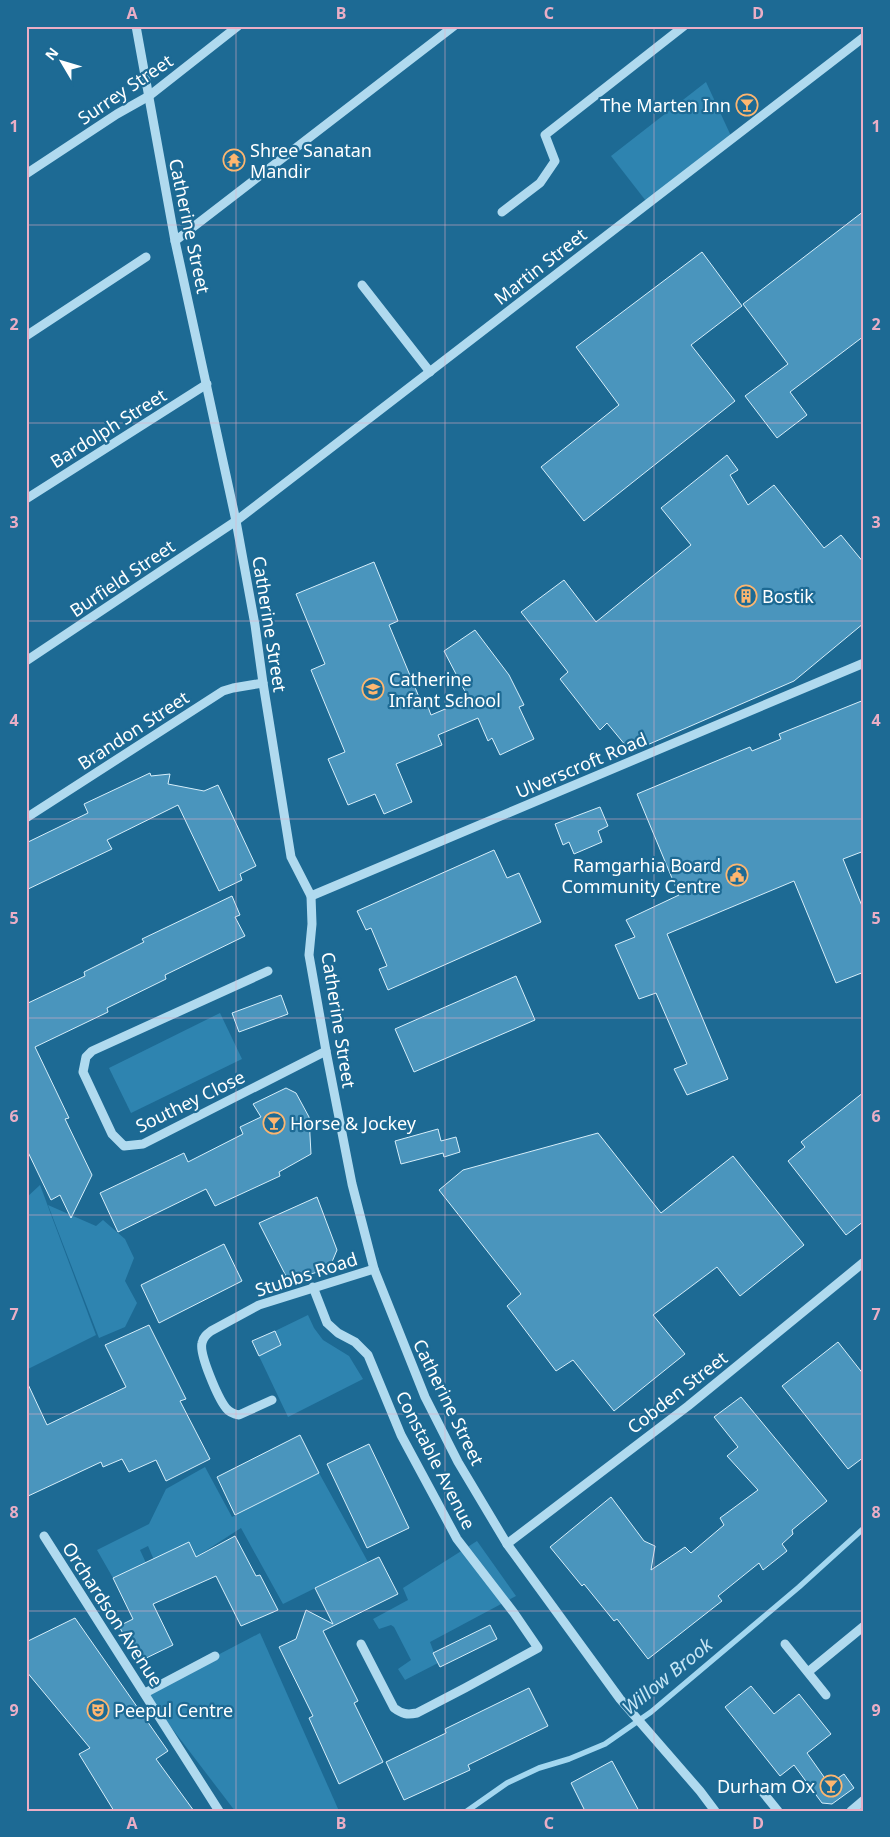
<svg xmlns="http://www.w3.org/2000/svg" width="890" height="1837" font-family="'Noto Sans',sans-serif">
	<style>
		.green { fill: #2e84b0 }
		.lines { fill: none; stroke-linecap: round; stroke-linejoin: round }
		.stream { stroke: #a3d7f0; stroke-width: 5.5 }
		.building { fill: #4a95bd; stroke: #d6eefa }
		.minor { stroke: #b0daef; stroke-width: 9 }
		.grid { fill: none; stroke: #eaaec6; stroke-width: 1; stroke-opacity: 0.55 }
		.labels { text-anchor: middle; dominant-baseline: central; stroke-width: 4.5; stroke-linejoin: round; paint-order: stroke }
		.street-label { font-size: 18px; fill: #fff; stroke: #1d6a94 }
		.poi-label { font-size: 18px; fill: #fff; stroke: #1d6a94; text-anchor: start }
		.water-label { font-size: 19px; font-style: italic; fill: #c6e6f6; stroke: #1d6a94 }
		.neatline { fill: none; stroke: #eaaec6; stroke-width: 2 }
		.grid-label { font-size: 16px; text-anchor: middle; font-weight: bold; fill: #eaaec6 }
	</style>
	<rect width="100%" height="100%" fill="#1d6a94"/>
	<g class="green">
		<polygon points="706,82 731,136 646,201 611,156"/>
		<polygon points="220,1013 242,1059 131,1113 109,1068"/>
		<polygon points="40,1185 96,1335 26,1370 26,1198"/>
		<polygon points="48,1205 96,1226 103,1220 125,1239 134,1258 125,1281 137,1303 125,1327 99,1338"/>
		<polygon points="308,1315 314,1328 323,1340 349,1356 363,1379 288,1417 259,1356 281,1345 275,1331"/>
		<polygon points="205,1467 232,1517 319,1473 368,1562 283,1604 241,1528 196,1557 154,1560 148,1546 140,1550 146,1563 113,1578 97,1550 149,1524 166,1489"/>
		<polygon points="477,1541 516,1596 430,1642 438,1663 405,1680 398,1669 411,1660 394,1627 391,1625 379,1629 373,1619 408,1600 403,1588"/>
		<polygon points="260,1633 339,1811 235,1811 145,1693"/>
	</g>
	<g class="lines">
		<polyline class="stream" points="467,1811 507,1783 539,1768 569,1759 605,1744 651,1712 799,1587 864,1528"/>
	</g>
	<g class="building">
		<polygon points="864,211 864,336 790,392 807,415 777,438 745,396 788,364 743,304"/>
		<polygon points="702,252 742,306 691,345 735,401 584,521 541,467 619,405 576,347"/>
		<polygon points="727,455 738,470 730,475 748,505 774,485 824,548 841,535 864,563 864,623 794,681 631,752 607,723 600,730 560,679 568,672 521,612 564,580 596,622 691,545 661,508"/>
		<polygon points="374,562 398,621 389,625 424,709 428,707 431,715 469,699 444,651 475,630 509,675 524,705 519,707 534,739 500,755 492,738 488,741 478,718 438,735 442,745 396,764 412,802 384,814 375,794 348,805 328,759 345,752 311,670 325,664 296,594"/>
		<polygon points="864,700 864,851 843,859 864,911 864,972 836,983 794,881 667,934 728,1079 687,1095 674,1069 687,1064 656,993 639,999 615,945 635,937 626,920 679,895 637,794 750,747 752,751 781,739 779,734"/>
		<polygon points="150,773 151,776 170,774 168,784 204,791 218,785 256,866 240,874 242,880 219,891 178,805 107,840 112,849 26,890 26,843 88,813 84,804"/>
		<polygon points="600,807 608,826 598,831 602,842 574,854 569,842 563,845 555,824"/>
		<polygon points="494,850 507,878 519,873 541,922 388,990 379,969 387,966 371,928 366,930 357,911"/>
		<polygon points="232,896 240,915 235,917 245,936 165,975 166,979 107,1008 108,1012 35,1047 69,1118 65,1119 92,1175 71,1218 60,1195 51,1200 26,1148 26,1004 85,976 84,972 144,942 142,939"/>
		<polygon points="516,976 535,1020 414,1072 395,1029"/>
		<polygon points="281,995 288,1014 239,1032 232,1013"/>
		<polygon points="286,1088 296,1093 309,1117 311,1154 279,1172 280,1176 215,1206 206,1189 118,1232 100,1193 184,1153 188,1162 243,1134 240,1127 261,1117 253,1104"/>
		<polygon points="864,1092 864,1221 846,1235 788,1161 805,1147 801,1142"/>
		<polygon points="438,1129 441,1141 456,1137 460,1152 444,1157 443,1153 401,1164 395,1141"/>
		<polygon points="598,1133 661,1213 733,1156 804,1245 740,1296 717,1267 653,1315 685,1354 614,1411 573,1360 556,1371 507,1306 521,1294 439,1190 463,1170"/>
		<polygon points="317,1197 337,1250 329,1269 288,1280 259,1223"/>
		<polygon points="224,1244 242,1281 159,1323 141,1285"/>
		<polygon points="149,1325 186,1399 180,1401 210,1459 166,1481 156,1460 129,1472 122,1459 103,1467 101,1462 26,1497 26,1380 47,1425 126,1387 105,1345"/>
		<polygon points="275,1331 281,1345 259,1356 252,1341"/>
		<polygon points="838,1342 864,1375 864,1457 848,1469 782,1386"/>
		<polygon points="741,1397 827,1501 792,1530 793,1534 782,1544 787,1551 763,1570 759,1563 718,1596 722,1601 648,1659 617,1619 614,1621 584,1584 582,1586 550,1547 611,1497 644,1541 655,1546 651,1570 685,1547 691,1553 724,1525 720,1518 758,1490 727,1456 738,1447 714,1417"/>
		<polygon points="300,1435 319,1473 235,1515 217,1477"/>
		<polygon points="369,1444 409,1528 367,1548 327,1464"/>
		<polygon points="235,1536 256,1576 260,1575 278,1610 241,1626 216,1576 153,1604 173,1645 138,1662 119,1626 133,1619 113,1578 189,1542 196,1557"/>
		<polygon points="379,1557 398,1594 323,1631 358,1701 354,1703 383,1762 339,1784 309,1718 313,1716 279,1647 296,1639 306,1610 333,1624 315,1588"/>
		<polygon points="75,1618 168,1751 156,1759 194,1811 114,1811 79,1754 90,1748 26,1671 26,1642"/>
		<polygon points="490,1625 497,1639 440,1667 433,1653"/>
		<polygon points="751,1686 774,1714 799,1694 831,1734 807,1753 829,1784 844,1774 854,1788 832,1804 822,1803 794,1765 780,1776 725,1707"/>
		<polygon points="529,1688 548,1726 468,1765 470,1770 404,1800 386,1762 446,1733 445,1729"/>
		<polygon points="612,1761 639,1811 585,1811 571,1783"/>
	</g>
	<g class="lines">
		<g class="minor">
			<polyline points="136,26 175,241 236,521 255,625 263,683 291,857 311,896 312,924 309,955 326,1051 352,1184 374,1269 425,1397 458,1462 507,1544 620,1699 700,1791 715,1811"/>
			<polyline points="26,174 117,114 149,96 238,26"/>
			<polyline points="502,212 540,183 555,161 545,135 684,26"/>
			<polyline points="175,241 454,26"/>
			<polyline points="362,285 430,372"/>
			<polyline points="26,336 146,257"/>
			<polyline points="26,499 207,384"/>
			<polyline points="26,661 236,521 864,37"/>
			<polyline points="26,818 223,691 233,688 263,683"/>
			<polyline points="311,896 864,663"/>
			<polyline points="268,971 92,1051 86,1057 83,1072 112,1134 124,1146 143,1144 326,1051"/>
			<path d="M313,1287l14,36 11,10 17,9 13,13 33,80 56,104 57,74 24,35 -73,40 -48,25c-10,2 -15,1 -23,-5l-33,-64"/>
			<path d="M272,1400l-33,15c-6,-1 -10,-3 -13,-7 -8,-10 -27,-54 -24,-65 1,-6 5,-9 9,-12l48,-26 115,-36"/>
			<polyline points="44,1536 219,1811"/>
			<polyline points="507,1544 688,1406 864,1262"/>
			<polyline points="785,1644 826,1695"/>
			<polyline points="808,1672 864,1626"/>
			<polyline points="145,1693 215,1656"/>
			<polyline points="761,1790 778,1811"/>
			<polyline points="851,1811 864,1800"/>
		</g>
	</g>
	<path class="grid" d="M236,26v1785M445,26v1785M654,26v1785M26,225h838M26,423h838M26,621h838M26,819h838M26,1018h838M26,1215h838M26,1414h838M26,1611h838"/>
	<defs>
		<g id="bar-ring" transform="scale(1.125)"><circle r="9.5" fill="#1d6a94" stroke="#feb66f" stroke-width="1.5"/><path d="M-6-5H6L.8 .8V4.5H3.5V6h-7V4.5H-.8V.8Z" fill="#feb66f"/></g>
		<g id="temple-ring" transform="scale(1.125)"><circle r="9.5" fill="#1d6a94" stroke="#feb66f" stroke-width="1.5"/><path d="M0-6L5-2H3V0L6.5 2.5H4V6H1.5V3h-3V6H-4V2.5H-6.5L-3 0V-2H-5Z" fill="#feb66f"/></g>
		<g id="building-ring" transform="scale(1.125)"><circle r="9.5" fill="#1d6a94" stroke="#feb66f" stroke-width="1.5"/><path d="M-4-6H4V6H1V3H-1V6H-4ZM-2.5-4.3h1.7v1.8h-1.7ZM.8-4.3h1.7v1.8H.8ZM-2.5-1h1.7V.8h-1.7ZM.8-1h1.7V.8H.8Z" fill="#feb66f"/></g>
		<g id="school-ring" transform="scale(1.125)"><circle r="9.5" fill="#1d6a94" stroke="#feb66f" stroke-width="1.5"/><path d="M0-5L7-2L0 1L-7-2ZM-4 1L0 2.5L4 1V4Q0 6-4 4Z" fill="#feb66f"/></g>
		<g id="civic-ring" transform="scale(1.125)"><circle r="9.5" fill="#1d6a94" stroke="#feb66f" stroke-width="1.5"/><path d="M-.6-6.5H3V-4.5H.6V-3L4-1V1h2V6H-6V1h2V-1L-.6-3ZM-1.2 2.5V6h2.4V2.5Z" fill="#feb66f"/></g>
		<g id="theatre-ring" transform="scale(1.125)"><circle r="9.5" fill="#1d6a94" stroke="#feb66f" stroke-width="1.5"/><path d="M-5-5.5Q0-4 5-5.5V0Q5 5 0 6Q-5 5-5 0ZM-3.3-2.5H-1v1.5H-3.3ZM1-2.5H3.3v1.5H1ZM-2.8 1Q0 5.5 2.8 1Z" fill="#feb66f"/></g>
	</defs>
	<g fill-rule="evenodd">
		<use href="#bar-ring" x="747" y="105"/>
		<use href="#temple-ring" x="234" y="160"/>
		<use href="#building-ring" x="746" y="596"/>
		<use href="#school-ring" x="373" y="689"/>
		<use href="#civic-ring" x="737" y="875"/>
		<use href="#bar-ring" x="274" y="1123"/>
		<use href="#theatre-ring" x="98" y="1710"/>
		<use href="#bar-ring" x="831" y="1786"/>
	</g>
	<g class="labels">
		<g class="street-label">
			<text transform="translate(125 89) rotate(-34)">Surrey Street</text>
			<text transform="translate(190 226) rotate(78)">Catherine Street</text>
			<text transform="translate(540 266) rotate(-38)">Martin Street</text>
			<text transform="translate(108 428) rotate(-32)">Bardolph Street</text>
			<text transform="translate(122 578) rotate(-34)">Burfield Street</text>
			<text transform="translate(270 624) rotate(81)">Catherine Street</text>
			<text transform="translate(133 730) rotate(-33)">Brandon Street</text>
			<text transform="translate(581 765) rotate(-23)">Ulverscroft Road</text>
			<text transform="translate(339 1020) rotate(81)">Catherine Street</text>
			<text transform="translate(190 1101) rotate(-26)">Southey Close</text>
			<text transform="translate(306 1274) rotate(-18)">Stubbs Road</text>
			<text transform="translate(677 1392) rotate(-38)">Cobden Street</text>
			<text transform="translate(449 1402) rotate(64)">Catherine Street</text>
			<text transform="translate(436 1460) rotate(63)">Constable Avenue</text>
			<text transform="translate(113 1614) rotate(57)">Orchardson Avenue</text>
		</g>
		<g class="poi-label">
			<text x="731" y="105" text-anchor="end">The Marten Inn</text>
			<text x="250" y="150">Shree Sanatan<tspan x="250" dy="21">Mandir</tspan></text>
			<text x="762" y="596">Bostik</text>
			<text x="389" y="679">Catherine<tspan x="389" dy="21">Infant School</tspan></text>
			<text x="721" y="865" text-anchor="end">Ramgarhia Board<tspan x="721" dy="21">Community Centre</tspan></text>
			<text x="290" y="1123">Horse &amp; Jockey</text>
			<text x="114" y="1710">Peepul Centre</text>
			<text x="815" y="1786" text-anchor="end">Durham Ox</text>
		</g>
		<g class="water-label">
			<text transform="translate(667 1676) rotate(-39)">Willow Brook</text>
		</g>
	</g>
	<rect width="890" height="1837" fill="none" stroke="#1d6a94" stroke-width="55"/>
	<g transform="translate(62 62) rotate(308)" stroke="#1d6a94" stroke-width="4" paint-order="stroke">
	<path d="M0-4L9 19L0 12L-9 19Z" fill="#ffffff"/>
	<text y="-8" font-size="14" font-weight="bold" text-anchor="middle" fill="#ffffff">N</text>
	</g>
	<rect x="28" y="28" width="834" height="1782" class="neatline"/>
	<g class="grid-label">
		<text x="132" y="19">A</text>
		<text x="341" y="19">B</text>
		<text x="549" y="19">C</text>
		<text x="758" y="19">D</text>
		<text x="14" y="132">1</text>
		<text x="876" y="132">1</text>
		<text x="14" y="330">2</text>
		<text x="876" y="330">2</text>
		<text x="14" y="528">3</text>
		<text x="876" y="528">3</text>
		<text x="14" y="726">4</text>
		<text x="876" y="726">4</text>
		<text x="14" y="924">5</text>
		<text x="876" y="924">5</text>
		<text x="14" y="1122">6</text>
		<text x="876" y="1122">6</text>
		<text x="14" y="1320">7</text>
		<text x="876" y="1320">7</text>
		<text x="14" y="1518">8</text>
		<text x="876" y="1518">8</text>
		<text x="14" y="1716">9</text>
		<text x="876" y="1716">9</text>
		<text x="132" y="1829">A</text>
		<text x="341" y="1829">B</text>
		<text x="549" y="1829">C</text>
		<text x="758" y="1829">D</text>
	</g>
</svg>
